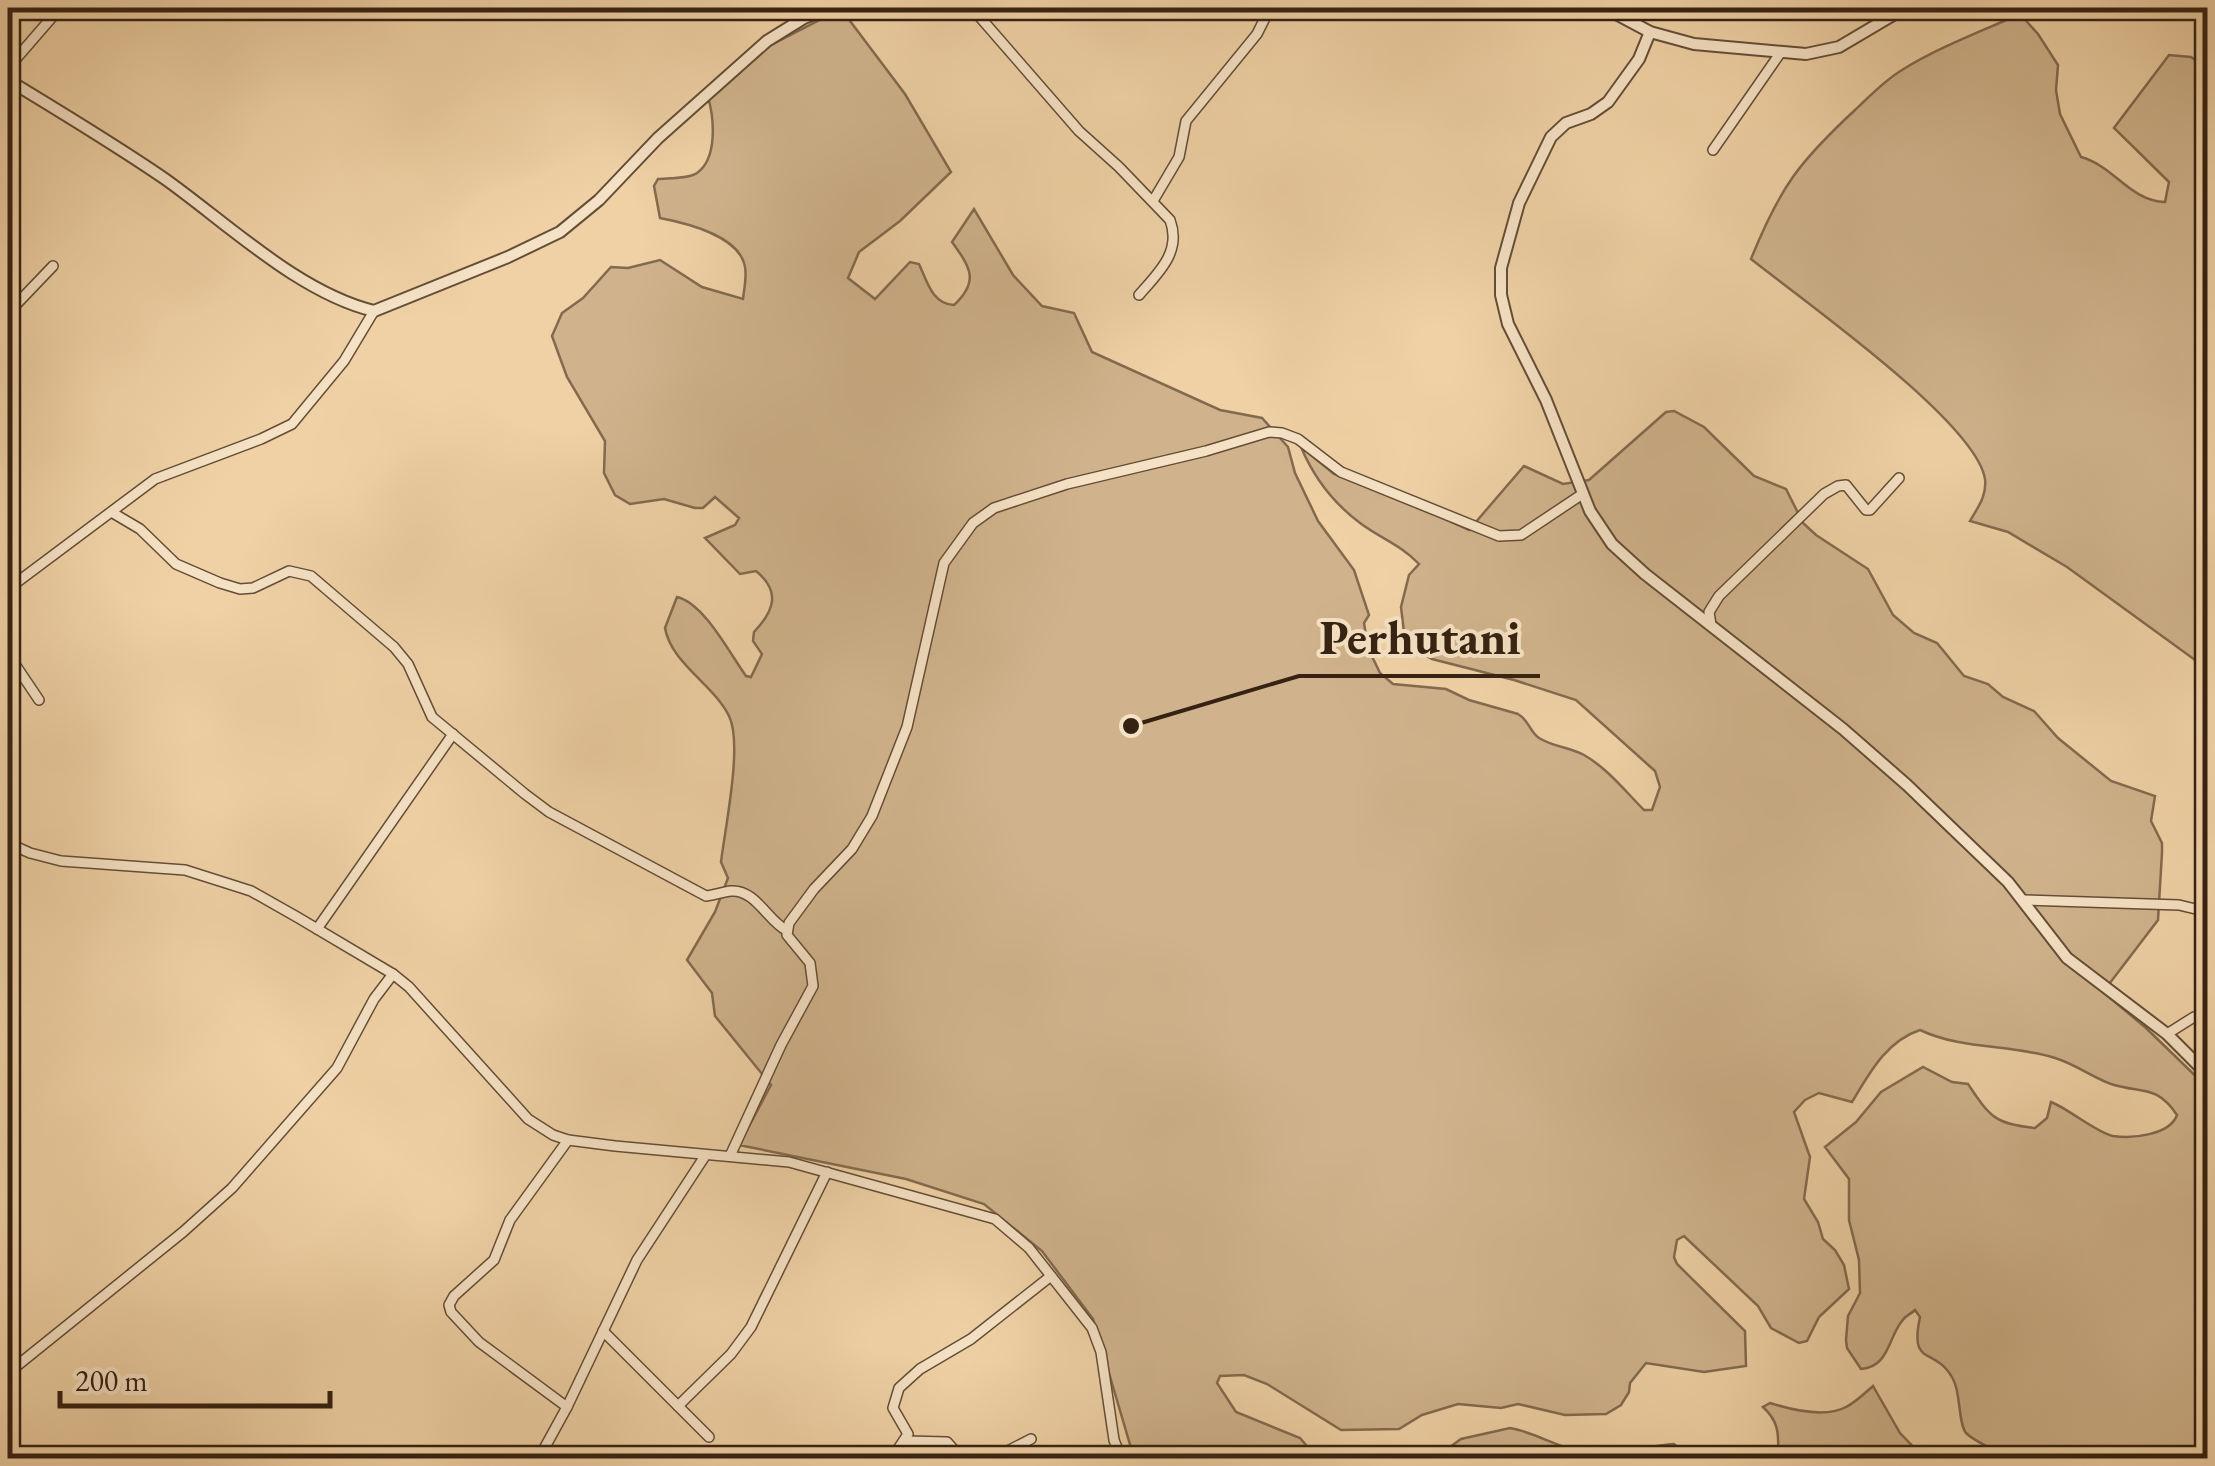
<svg xmlns="http://www.w3.org/2000/svg" width="2215" height="1466" font-family="'EB Garamond',serif">
	<style>
		.green { fill: #d0b38c; stroke: #836a4f; stroke-width: 2.5 }
		.lines { fill: none; stroke-linecap: round; stroke-linejoin: round }
		.minor-casing { stroke: #644e37; stroke-width: 12 }
		.tertiary-casing { stroke: #644e37; stroke-width: 14 }
		.minor { stroke: #f5e1c4; stroke-width: 9 }
		.tertiary { stroke: #f5e1c4; stroke-width: 10 }
		.leader { fill: none; stroke: #362212; stroke-width: 4 }
		.callout-dot { fill: #362212; stroke: #f5e1c4; stroke-width: 4 }
		.callout-label { font-size: 48px; text-anchor: middle; font-weight: bold; fill: #362212; stroke: #f5e1c4; stroke-width: 8; stroke-linejoin: round; paint-order: stroke }
	</style>
	<rect width="100%" height="100%" fill="#efd1a5"/>
	<filter id="stains"><feTurbulence type="fractalNoise" baseFrequency=".002" numOctaves="4"/><feColorMatrix values="0 0 0 0 .2 0 0 0 0 .09 0 0 0 0 .02 0 0 0 .5 -.17"/></filter>
	<radialGradient id="worn" r=".72"><stop offset=".6" stop-color="#630" stop-opacity="0"/><stop offset="1" stop-color="#630" stop-opacity=".3"/></radialGradient>
	<g class="green">
		<path d="M841,9l64,85 46,78 -51,49 -41,31 -11,26 27,21 35,-37 9,2c8,17 13,40 35,41 26,-24 16,-38 -2,-63l22,-33 39,66 29,31 32,7 18,39 128,58 42,8 26,29 7,26 23,48 36,49 15,45 -5,8 4,25 12,25 13,11 53,5 23,11 49,14c11,6 11,17 21,24 14,9 31,9 45,17 23,13 42,37 60,55h8l8,-23 -5,-16 -79,-71 -62,-20 -82,-21 -21,-12 -7,-15 -3,-25 8,-32 10,-11c-18,-19 -39,-26 -59,-41 -28,-21 -46,-45 -59,-76l33,27 54,19 81,37 55,-64 39,18 26,-4 77,-68 8,-1 30,16 50,49 32,13 17,34 13,12 52,34 25,46 21,18 23,10 27,33 24,8 15,13 31,14 24,27 53,43 44,15 -4,25 11,22v10l-4,67 -55,72 43,36 61,59v105l-7,8 8,13 -1,245h-201c-12,-10 -30,-15 -40,-25 -8,-10 -5,-40 -13,-54 -18,-34 -44,-10 -33,-62l-5,-7c-4,4 -10,6 -13,11 -14,17 -13,46 -41,48l-14,-21 -1,-8 2,-24 12,-23 -1,-33 -10,-40v-41l-24,-32 31,-25 25,-30 42,-25 29,15 16,2c22,33 27,40 67,44l12,-10 4,-16c18,7 46,31 62,34 19,3 57,-1 64,-21 -21,-31 -35,-21 -66,-31 -19,-7 -36,-20 -56,-26 -44,-14 -93,-8 -135,-28 -34,11 -51,44 -68,72l-33,-9 -14,7 -11,12 16,45 -6,42 14,23 5,17 12,11 9,15 5,24 -30,28 -12,24 -8,2 -28,-15 -13,-22 -74,-70 -7,4 -3,17 3,7 68,67 1,35 -42,6 -58,-9 -16,20 -1,9 -8,13 -15,9 -41,1 -47,-11 -17,4 -43,-4 -36,11 -23,14 -58,1 -74,-46 -23,-9 -24,1 -3,7 19,29 64,26 6,7 -20,13h-152l-41,-139 -51,-68 -58,-47 -78,-25 -167,-34 32,-60 -56,-69 -3,-23 -25,-33 28,-48 13,-34 -7,-16c4,-34 22,-118 8,-146 -15,-31 -58,-53 -64,-88l12,-31c27,6 53,57 69,79l5,1 11,-23 -9,-13 1,-9c19,-20 28,-40 2,-61l-16,3 -35,-36 30,-13 4,-7 -24,-21 -12,11h-8l-31,-9 -34,5 -15,-9 -11,-22 1,-32 -38,-64 -15,-41 10,-23 21,-15 28,-31 17,1 32,-8 42,27 41,12c1,-10 4,-22 2,-32 -5,-31 -59,-44 -85,-49l-6,-32 4,-7c11,-1 30,0 39,-6 21,-15 17,-55 11,-76l53,-47z"/>
		<path d="M2020,14l18,20 20,31 -2,25 4,24 21,43c33,9 49,44 84,45l4,-20 -55,-54 55,-73 22,2 16,11v598l-12,-6 -128,-93 -59,-35 -38,-11c8,-14 17,-25 15,-42 -9,-57 -184,-180 -234,-220 29,-72 48,-97 104,-149 15,-14 30,-30 47,-40 37,-23 78,-38 118,-56z"/>
		<path d="M1873,1386l27,47 24,25h-154l8,-7c1,-20 -1,-31 -15,-44l7,-4c22,7 55,15 76,4 10,-5 19,-14 27,-21z"/>
		<path d="M1510,1428c24,4 45,18 68,23 34,7 64,-5 96,-7l16,14h-255l26,-19z"/>
	</g>
	<g class="lines">
		<g class="minor-casing">
			<g id="minor">
				<path d="M972,8l107,123 40,36 51,53c12,32 -12,53 -31,75"/>
				<polyline points="8,68 60,8"/>
				<polyline points="1713,150 1781,52"/>
				<polyline points="1153,201 1179,157 1186,121 1257,34 1270,8"/>
				<polyline points="8,313 53,266"/>
				<path d="M113,513l27,16 36,35 44,19 20,6 13,-1 36,-17 22,5 83,71 14,17 24,53 93,77 24,18 157,84c9,-1 16,-4 25,-5 24,-2 37,30 55,39"/>
				<polyline points="8,589 155,479 261,439 292,424 344,361 374,311"/>
				<polyline points="1711,625 1709,612 1719,596 1824,494 1838,486 1846,485 1866,510 1870,510 1899,478"/>
				<polyline points="8,654 39,700"/>
				<polyline points="8,843 30,853 61,861 185,870 226,883 251,891 297,917 393,974 409,987 528,1119 553,1135 568,1140 615,1146 789,1162 995,1219 1029,1248 1092,1328 1101,1352 1114,1440 1121,1458"/>
				<polyline points="2023,900 2179,905 2208,912"/>
				<polyline points="317,929 453,734"/>
				<polyline points="2167,1034 2194,1017 2208,1024"/>
				<polyline points="730,1156 781,1045 813,986 810,963 787,935 789,923 814,889 852,849 872,816 907,727 944,563 973,523 994,508 1067,484 1206,451 1269,432 1282,433 1298,439 1341,472 1499,536 1521,535 1581,495"/>
				<polyline points="603,1331 709,1437"/>
				<polyline points="8,1373 183,1232 232,1188 337,1068 374,999 393,974"/>
				<polyline points="678,1406 731,1354 751,1327 827,1172"/>
				<polyline points="567,1407 479,1342 451,1312 449,1305 454,1296 494,1260 510,1220 568,1140"/>
				<polyline points="906,1441 947,1442 961,1458"/>
				<polyline points="539,1458 567,1407 637,1260 705,1156"/>
				<polyline points="892,1458 908,1434 893,1408 899,1388 920,1369 971,1339 1051,1276"/>
				<polyline points="994,1458 1031,1439"/>
			</g>
		</g>
		<g class="tertiary-casing">
			<g id="tertiary">
				<polyline points="1605,8 1650,32 1694,44 1806,54 1839,47 1905,8"/>
				<polyline points="1650,32 1639,59 1608,102 1591,114 1566,123 1551,137 1519,203 1501,268 1501,295 1508,324 1546,400 1590,511 1612,544 1645,574 1843,729 1907,785 2008,882 2067,958 2167,1034 2208,1075"/>
				<path d="M8,80c53,32 106,64 157,99 62,44 134,114 209,132l134,-54 52,-25 39,-32 59,-62 109,-97 37,-23 25,-10"/>
			</g>
		</g>
		<use href="#minor" class="minor"/>
		<use href="#tertiary" class="tertiary"/>
	</g>
	<path class="leader" d="M1131 726L1299 676H1540"/>
	<circle class="callout-dot" cx="1131" cy="726" r="10"/>
	<g class="callout-label">
		<text x="1420" y="654">Perhutani</text>
	</g>
	<rect width="2215" height="1466" fill="none" stroke="#efd1a5" stroke-width="40"/>
	<rect x="10" y="10" width="2195" height="1446" fill="none" stroke="#362212" stroke-width="5"/>
	<rect x="20" y="20" width="2175" height="1426" fill="none" stroke="#362212" stroke-width="2.5"/>
	<path d="M60 1391v15h270v-15" fill="none" stroke="#362212" stroke-width="5"/>
	<text x="75" y="1391" font-size="30" fill="#362212" stroke="#f5e1c4" stroke-width="8" paint-order="stroke">200 m</text>
	<rect width="100%" height="100%" filter="url(#stains)"/>
	<rect width="100%" height="100%" fill="url(#worn)"/>
</svg>
